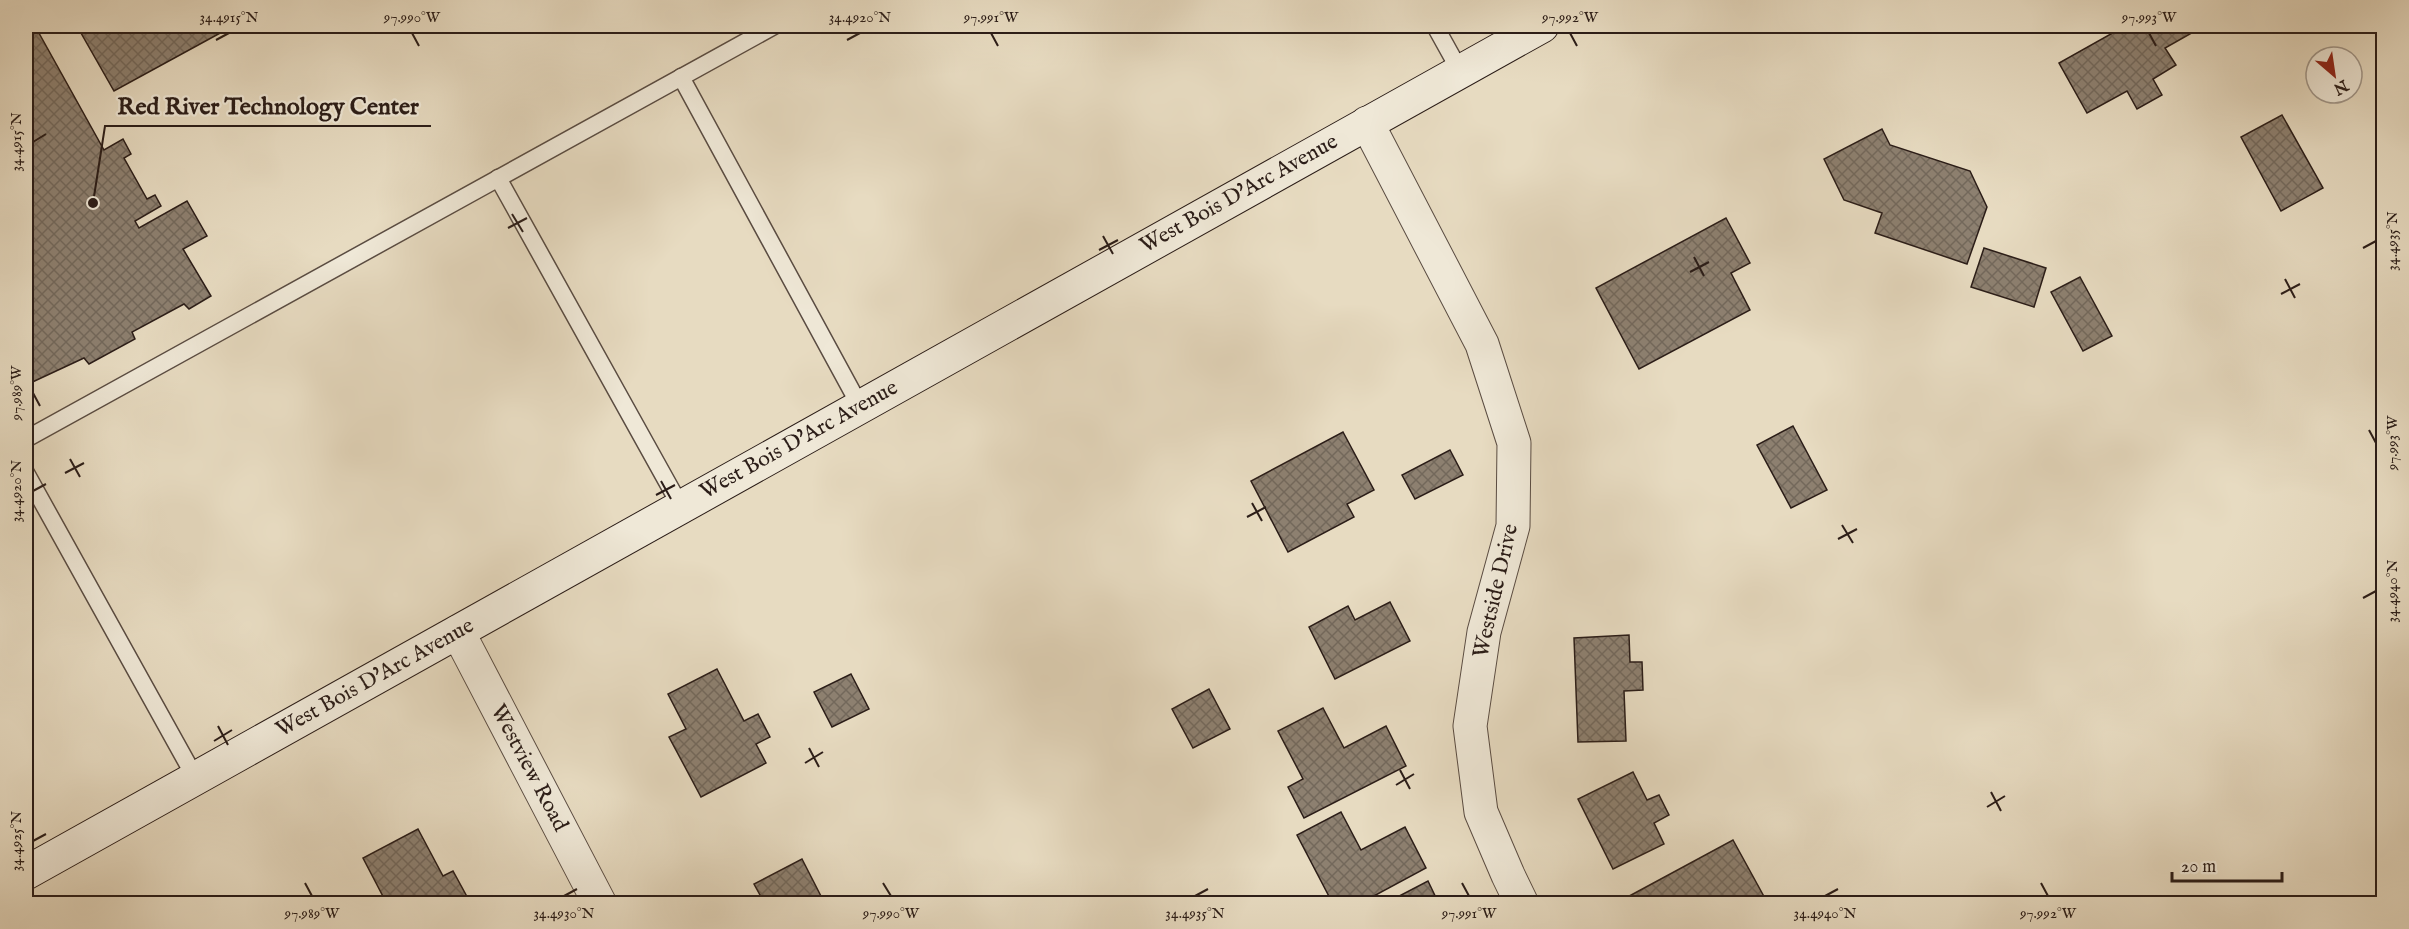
<svg xmlns="http://www.w3.org/2000/svg" width="2409" height="929" font-family="'IM FELL English',serif">
	<style>
		.building { fill: url(#building-cross-hatch); stroke: #2b1d18; stroke-width: 1.5 }
		.lines { fill: none; stroke-linecap: round; stroke-linejoin: round }
		.lane-casing { stroke: #5a4c42; stroke-width: 19 }
		.street-casing { stroke: #5a4c42; stroke-width: 35 }
		.secondary-casing { stroke: #2b1d18; stroke-width: 35 }
		.lane { stroke: #efe8d7; stroke-width: 16 }
		.street { stroke: #efe8d7; stroke-width: 33 }
		.secondary { stroke: #efe8d7; stroke-width: 33 }
		.ticks { fill: none; stroke: #2b1d18; stroke-width: 2 }
		.labels { text-anchor: middle; dominant-baseline: central; stroke-width: 4.5; stroke-linejoin: round; paint-order: stroke }
		.street-label { font-size: 22px; fill: #2b1d18; stroke: #efe8d7 }
		.leader { fill: none; stroke: #2b1d18; stroke-width: 2 }
		.callout-dot { fill: #2b1d18; stroke: #efe8d7; stroke-width: 2 }
		.callout-label { font-size: 24px; text-anchor: middle; font-weight: bold; fill: #2b1d18; stroke: #efe8d7; stroke-width: 4.5; stroke-linejoin: round; paint-order: stroke }
		.neatline { fill: none; stroke: #2b1d18; stroke-width: 2 }
		.ticks-label { font-size: 15px; text-anchor: middle; fill: #2b1d18 }
	</style>
	<defs>
		<pattern id="building-cross-hatch" width="8" height="8" patternUnits="userSpaceOnUse" patternTransform="scale(1.5)"><rect width="8" height="8" fill="#8d8070"/><path d="M0 0l8 8M0 8l8-8" fill="none" stroke="#73685b"/></pattern>
	</defs>
	<rect width="100%" height="100%" fill="#e7dbc1"/>
	<filter id="stains"><feTurbulence type="fractalNoise" baseFrequency=".00333" numOctaves="4"/><feColorMatrix values="0 0 0 0 .2 0 0 0 0 .09 0 0 0 0 .02 0 0 0 .5 -.17"/></filter>
	<radialGradient id="worn" r=".72"><stop offset=".6" stop-color="#630" stop-opacity="0"/><stop offset="1" stop-color="#630" stop-opacity=".3"/></radialGradient>
	<g class="building">
		<polygon points="26,26 35,26 104,150 123,139 131,154 124,158 147,199 155,195 161,206 135,221 139,228 187,201 207,236 183,249 211,296 189,309 184,304 132,332 135,339 89,364 84,358 26,385"/>
		<polygon points="77,26 233,26 114,91"/>
		<polygon points="2125,26 2204,26 2165,48 2176,65 2153,79 2162,95 2137,109 2127,91 2087,113 2059,63"/>
		<polygon points="2282,115 2323,188 2281,211 2241,137"/>
		<polygon points="1882,129 1890,145 1970,171 1987,207 1967,264 1875,233 1882,213 1844,200 1824,159"/>
		<polygon points="1726,218 1750,263 1731,273 1750,310 1639,369 1596,288"/>
		<polygon points="1984,248 2046,268 2034,307 1971,287"/>
		<polygon points="2080,277 2112,336 2083,351 2051,292"/>
		<polygon points="1793,426 1827,490 1791,508 1757,445"/>
		<polygon points="1343,432 1374,490 1347,504 1354,517 1288,552 1251,481"/>
		<polygon points="1450,450 1463,475 1415,499 1402,475"/>
		<polygon points="1390,602 1410,641 1335,679 1309,627 1348,606 1355,620"/>
		<polygon points="1629,635 1630,662 1642,662 1643,690 1624,691 1626,741 1578,742 1574,638"/>
		<polygon points="717,669 744,721 758,714 770,737 756,744 766,763 701,797 669,737 686,729 668,694"/>
		<polygon points="851,674 869,709 832,727 814,692"/>
		<polygon points="1209,689 1230,729 1193,748 1172,709"/>
		<polygon points="1323,708 1344,748 1386,726 1406,766 1304,818 1288,787 1303,779 1278,731"/>
		<polygon points="1633,772 1647,800 1659,795 1669,815 1654,823 1664,844 1613,869 1578,799"/>
		<polygon points="1341,812 1361,850 1405,827 1426,868 1359,904 1333,904 1297,835"/>
		<polygon points="418,829 443,876 453,871 471,904 387,904 363,858"/>
		<polygon points="1733,840 1767,902 1623,904 1622,900"/>
		<polygon points="802,859 825,904 765,904 754,884"/>
		<polygon points="1428,881 1439,904 1384,904"/>
	</g>
	<g class="lines">
		<g class="lane-casing">
			<g id="lane">
				<polyline points="1435,26 1460,71"/>
				<polyline points="681,77 860,406"/>
				<polyline points="498,178 681,507"/>
				<polyline points="26,439 774,26"/>
				<polyline points="26,473 196,779"/>
			</g>
		</g>
		<g class="street-casing">
			<g id="street">
				<polyline points="1367,123 1482,344 1514,443 1513,526 1484,632 1470,726 1481,812 1508,875 1522,904"/>
				<polyline points="458,632 600,904"/>
			</g>
		</g>
		<g class="secondary-casing">
			<polyline id="secondary" points="26,873 1542,26"/>
		</g>
		<use href="#lane" class="lane"/>
		<use href="#street" class="street"/>
		<use href="#secondary" class="secondary"/>
	</g>
	<path class="ticks" d="M412,33l7,13M991,33l7,13M1570,33l7,13M2149,33l7,13M216,40l13,-7M847,40l13,-7M33,142l13,-8M512,214l11,18M508,228l19,-10M1103,236l10,18M2363,248l13,-7M1099,250l19,-10M1694,257l10,19M1690,272l19,-10M2285,279l10,19M2281,294l19,-10M33,393l7,13M2369,430l7,13M70,459l10,18M65,473l19,-10M661,481l10,18M33,491l13,-7M656,495l19,-10M1252,503l10,18M1247,517l19,-10M1842,525l11,18M1838,539l19,-10M2363,598l13,-7M218,726l10,19M214,741l18,-11M809,748l10,19M805,763l18,-11M1400,770l10,19M1396,785l18,-11M1991,792l10,19M1987,807l18,-11M33,841l13,-7M305,883l7,13M883,883l8,13M1462,883l7,13M2041,883l7,13M564,896l13,-7M1195,896l13,-7M1825,896l13,-7"/>
	<g class="labels">
		<g class="street-label">
			<text transform="translate(1239 194) rotate(-29)">West Bois D'Arc Avenue</text>
			<text transform="translate(799 440) rotate(-29)">West Bois D'Arc Avenue</text>
			<text transform="translate(1496 591) rotate(-77)">Westside Drive</text>
			<text transform="translate(375 678) rotate(-29)">West Bois D'Arc Avenue</text>
			<text transform="translate(529 768) rotate(62)">Westview Road</text>
		</g>
	</g>
	<path class="leader" d="M93 203L105 126H431"/>
	<circle class="callout-dot" cx="93" cy="203" r="6"/>
	<g class="callout-label">
		<text x="268" y="114">Red River Technology Center</text>
	</g>
	<rect width="2409" height="929" fill="none" stroke="#e7dbc1" stroke-width="66"/>
	<g transform="translate(2334 75) rotate(151)"><circle r="28" fill="#efe8d7" stroke="#a1978b" stroke-width="1.5"/>
	<path d="M0-4.5L10 22L0 15L-10 22Z" fill="#8f2418"/>
	<text y="-9" font-size="16" font-weight="bold" text-anchor="middle" fill="#2b1d18">N</text>
	</g>
	<path d="M2172 872v9h110v-9" fill="none" stroke="#2b1d18" stroke-width="3"/>
	<text x="2181" y="872" font-size="18" fill="#2b1d18" stroke="#efe8d7" stroke-width="4.5" paint-order="stroke">20 m</text>
	<rect x="33" y="33" width="2343" height="863" class="neatline"/>
	<g class="ticks-label">
		<text x="229" y="22">34.4915°N</text>
		<text x="412" y="22">97.990°W</text>
		<text x="860" y="22">34.4920°N</text>
		<text x="991" y="22">97.991°W</text>
		<text x="1570" y="22">97.992°W</text>
		<text x="2149" y="22">97.993°W</text>
		<text transform="translate(16 142) rotate(-90)" y="5">34.4915°N</text>
		<text transform="translate(2392 241) rotate(-90)" y="5">34.4935°N</text>
		<text transform="translate(16 393) rotate(-90)" y="5">97.989°W</text>
		<text transform="translate(2392 443) rotate(-90)" y="5">97.993°W</text>
		<text transform="translate(16 491) rotate(-90)" y="5">34.4920°N</text>
		<text transform="translate(2392 591) rotate(-90)" y="5">34.4940°N</text>
		<text transform="translate(16 841) rotate(-90)" y="5">34.4925°N</text>
		<text x="312" y="918">97.989°W</text>
		<text x="564" y="918">34.4930°N</text>
		<text x="891" y="918">97.990°W</text>
		<text x="1195" y="918">34.4935°N</text>
		<text x="1469" y="918">97.991°W</text>
		<text x="1825" y="918">34.4940°N</text>
		<text x="2048" y="918">97.992°W</text>
	</g>
	<rect width="100%" height="100%" filter="url(#stains)"/>
	<rect width="100%" height="100%" fill="url(#worn)"/>
</svg>
